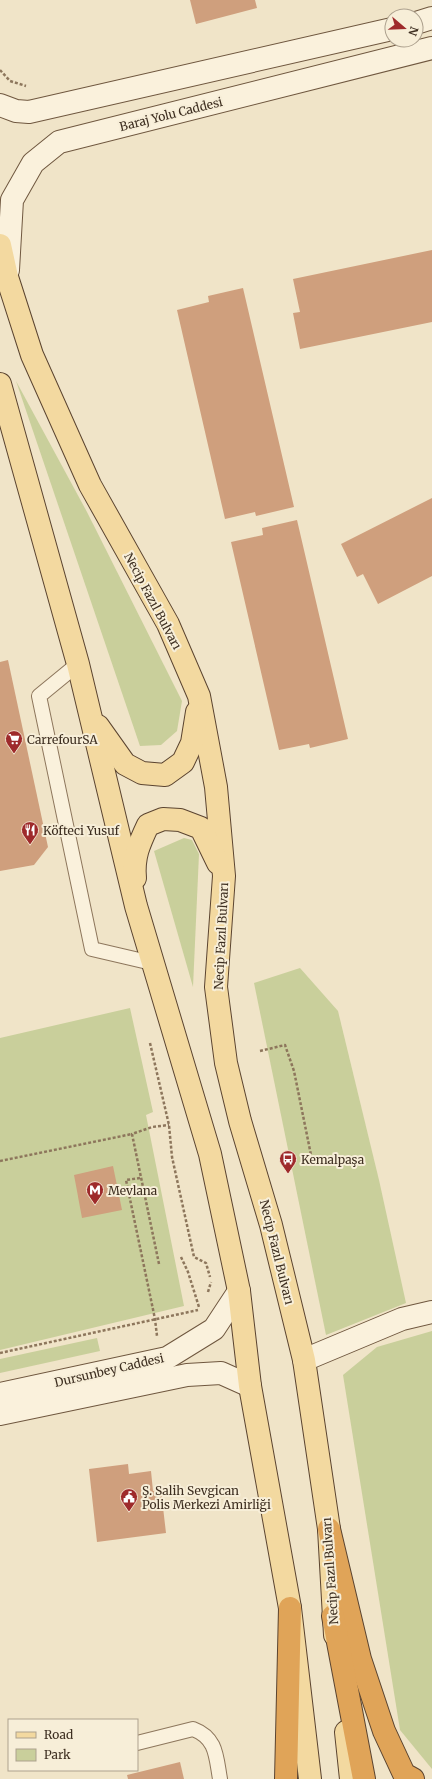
<svg xmlns="http://www.w3.org/2000/svg" width="432" height="1779" font-family="Merriweather,serif">
	<style>
		.green { fill: #c9cf9b }
		.building { fill: #cf9f7d }
		.lines { fill: none; stroke-linecap: round; stroke-linejoin: round }
		.lane-casing { stroke: #8d765c; stroke-width: 16 }
		.secondary-casing { stroke: #6f573f; stroke-width: 24 }
		.primary-casing { stroke: #5b4430; stroke-width: 24 }
		.highway-casing { stroke: #5b4430; stroke-width: 24 }
		.path { stroke: #8d765c; stroke-width: 2.5; stroke-dasharray: 3 2; stroke-linecap: butt }
		.lane { stroke: #faf1dc; stroke-width: 14 }
		.secondary { stroke: #faf1dc; stroke-width: 22 }
		.primary { stroke: #f3d9a0; stroke-width: 22 }
		.highway { stroke: #e0a458; stroke-width: 22 }
		.labels { text-anchor: middle; dominant-baseline: central; stroke-width: 4; stroke-linejoin: round; paint-order: stroke }
		.street-label { font-size: 12px; fill: #3d2e20; stroke: #f7eed8 }
		.poi-label { font-size: 12px; fill: #3d2e20; stroke: #f7eed8; text-anchor: start }
	</style>
	<rect width="100%" height="100%" fill="#f0e4c8"/>
	<g class="green">
		<polygon points="16,381 87,512 182,701 177,731 161,745 140,746"/>
		<polygon points="184,838 192,840 199,854 193,987 154,851"/>
		<polygon points="300,968 338,1011 379,1180 406,1303 326,1335 254,983"/>
		<polygon points="130,1008 153,1112 146,1115 184,1306 0,1350 0,1038"/>
		<polygon points="432,1331 432,1769 400,1730 343,1375 377,1347"/>
		<polygon points="97,1338 100,1351 0,1373 0,1359"/>
	</g>
	<g class="building">
		<polygon points="190,0 255,0 257,8 196,24"/>
		<polygon points="432,250 432,322 300,349 293,313 300,312 293,279"/>
		<polygon points="243,288 294,507 256,516 255,512 225,519 177,310 209,302 208,296"/>
		<polygon points="432,498 432,576 378,604 363,574 357,577 341,544"/>
		<polygon points="297,520 348,739 310,748 309,744 279,750 231,542 263,535 262,528"/>
		<polygon points="8,660 48,847 34,865 0,871 0,662"/>
		<polygon points="113,1166 122,1210 82,1218 74,1175"/>
		<polygon points="128,1464 129,1474 151,1471 153,1491 161,1490 166,1533 97,1542 89,1469"/>
		<polygon points="180,1762 184,1779 128,1779 127,1775"/>
	</g>
	<g class="lines">
		<g class="lane-casing">
			<g id="lane">
				<polyline points="78,664 39,696 92,949 152,963"/>
				<path d="M137,1743l56,-14c24,9 23,28 27,50"/>
			</g>
		</g>
		<g class="secondary-casing">
			<g id="secondary">
				<polyline points="416,23 432,18"/>
				<polyline points="0,105 16,111 29,112 392,29"/>
				<polyline points="8,270 12,200 33,163 59,142 432,48"/>
				<polyline points="304,1360 402,1319 432,1312"/>
				<polyline points="0,1394 167,1358 214,1329 239,1291"/>
				<polyline points="0,1414 187,1375 221,1373 250,1386"/>
			</g>
		</g>
		<g class="primary-casing">
			<g id="primary">
				<polyline points="0,245 7,277 32,355 90,485 168,624 199,696 216,787 224,876 216,987 226,1063 240,1121 271,1225 304,1360 329,1529 335,1635"/>
				<polyline points="0,384 78,664 136,906 210,1154 239,1291 250,1386 290,1608 310,1779"/>
				<polyline points="98,726 125,764 142,773 165,775 183,762 192,743 197,712"/>
				<path d="M135,878c-2,-21 4,-34 13,-53l15,-6 17,1 21,8 17,35"/>
				<polyline points="346,1732 351,1779"/>
			</g>
		</g>
		<g class="highway-casing">
			<g id="highway">
				<polyline points="329,1529 360,1659 384,1731 404,1774 413,1779"/>
				<polyline points="333,1616 364,1779"/>
				<polyline points="286,1779 290,1608"/>
			</g>
		</g>
		<g class="path">
			<polyline points="0,70 10,81 26,86"/>
			<polyline points="150,1043 169,1125 172,1157 194,1257 206,1263 210,1277"/>
			<polyline points="260,1051 285,1045 294,1071 312,1160"/>
			<polyline points="0,1161 132,1134"/>
			<polyline points="140,1178 126,1180 155,1319 157,1336"/>
			<polyline points="181,1257 188,1272 199,1307"/>
			<polyline points="159,1264 132,1134 152,1127 169,1125"/>
			<polyline points="208,1292 211,1282"/>
			<polyline points="0,1353 198,1310"/>
		</g>
		<use href="#lane" class="lane"/>
		<use href="#secondary" class="secondary"/>
		<use href="#primary" class="primary"/>
		<use href="#highway" class="highway"/>
	</g>
	<defs>
		<g id="supermarket-pin" transform="scale(0.9)"><path d="M0 17L-7.5 6A9.5 9.5 0 1 1 7.5 6Z" fill="#9e2a2b" stroke="#f7eed8"/><path d="M-6-5.5h2.5l.6 2H6L4.5 2H-2.5L-4.4-4H-6ZM-1.5 3.2a1.3 1.3 0 1 0 .1 0ZM3 3.2a1.3 1.3 0 1 0 .1 0Z" fill="#fff"/></g>
		<g id="restaurant-pin" transform="scale(0.9)"><path d="M0 17L-7.5 6A9.5 9.5 0 1 1 7.5 6Z" fill="#9e2a2b" stroke="#f7eed8"/><path d="M-5-6h1v4h1v-4h1v4h1v-4h1v5L-1.5 .5V6h-2V.5L-5-1ZM5-6V6H3V1.5H1.5Q1.5-4 5-6Z" fill="#fff"/></g>
		<g id="bus-pin" transform="scale(0.9)"><path d="M0 17L-7.5 6A9.5 9.5 0 1 1 7.5 6Z" fill="#9e2a2b" stroke="#f7eed8"/><path d="M-5-6H5V4H4V6H2V4H-2V6H-4V4H-5ZM-3.5-4V0h7V-4ZM-3.5 1.2v1.5H-2V1.2ZM2 1.2v1.5H3.5V1.2Z" fill="#fff"/></g>
		<g id="metro-pin" transform="scale(0.9)"><path d="M0 17L-7.5 6A9.5 9.5 0 1 1 7.5 6Z" fill="#9e2a2b" stroke="#f7eed8"/><path d="M-5.5 5V-5H-3L0 0L3-5H5.5V5H3V-.5L0 4L-3-.5V5Z" fill="#fff"/></g>
		<g id="civic-pin" transform="scale(0.9)"><path d="M0 17L-7.5 6A9.5 9.5 0 1 1 7.5 6Z" fill="#9e2a2b" stroke="#f7eed8"/><path d="M-.6-6.5H3V-4.5H.6V-3L4-1V1h2V6H-6V1h2V-1L-.6-3ZM-1.2 2.5V6h2.4V2.5Z" fill="#fff"/></g>
	</defs>
	<g fill-rule="evenodd">
		<use href="#supermarket-pin" x="14" y="739"/>
		<use href="#restaurant-pin" x="30" y="830"/>
		<use href="#bus-pin" x="288" y="1159"/>
		<use href="#metro-pin" x="95" y="1190"/>
		<use href="#civic-pin" x="129" y="1497"/>
	</g>
	<g class="labels">
		<g class="street-label">
			<text transform="translate(171 114) rotate(-14)">Baraj Yolu Caddesi</text>
			<text transform="translate(153 601) rotate(62)">Necip Fazıl Bulvarı</text>
			<text transform="translate(221 936) rotate(-87)">Necip Fazıl Bulvarı</text>
			<text transform="translate(277 1252) rotate(76)">Necip Fazıl Bulvarı</text>
			<text transform="translate(109 1370) rotate(-13)">Dursunbey Caddesi</text>
			<text transform="translate(330 1571) rotate(-94)">Necip Fazıl Bulvarı</text>
		</g>
		<g class="poi-label">
			<text x="27" y="739">CarrefourSA</text>
			<text x="43" y="830">Köfteci Yusuf</text>
			<text x="301" y="1159">Kemalpaşa</text>
			<text x="108" y="1190">Mevlana</text>
			<text x="142" y="1490">Ş. Salih Sevgican<tspan x="142" dy="14">Polis Merkezi Amirliği</tspan></text>
		</g>
	</g>
	<rect x="8" y="1719" width="130" height="52" fill="#f7eed8" stroke="#ada18e"/>
	<rect x="16" y="1732" width="20" height="6" fill="#f3d9a0" stroke="#ada18e"/>
	<text x="44" y="1739" font-size="12" fill="#3d2e20">Road</text>
	<rect x="16" y="1749" width="20" height="12" fill="#c9cf9b" stroke="#ada18e"/>
	<text x="44" y="1759" font-size="12" fill="#3d2e20">Park</text>
	<g transform="translate(404 28) rotate(109)"><circle r="19" fill="#f7eed8" stroke="#ada18e"/>
	<path d="M0-3L7 15L0 10L-7 15Z" fill="#9e2a2b"/>
	<text y="-6" font-size="11" font-weight="bold" text-anchor="middle" fill="#3d2e20">N</text>
	</g>
</svg>
